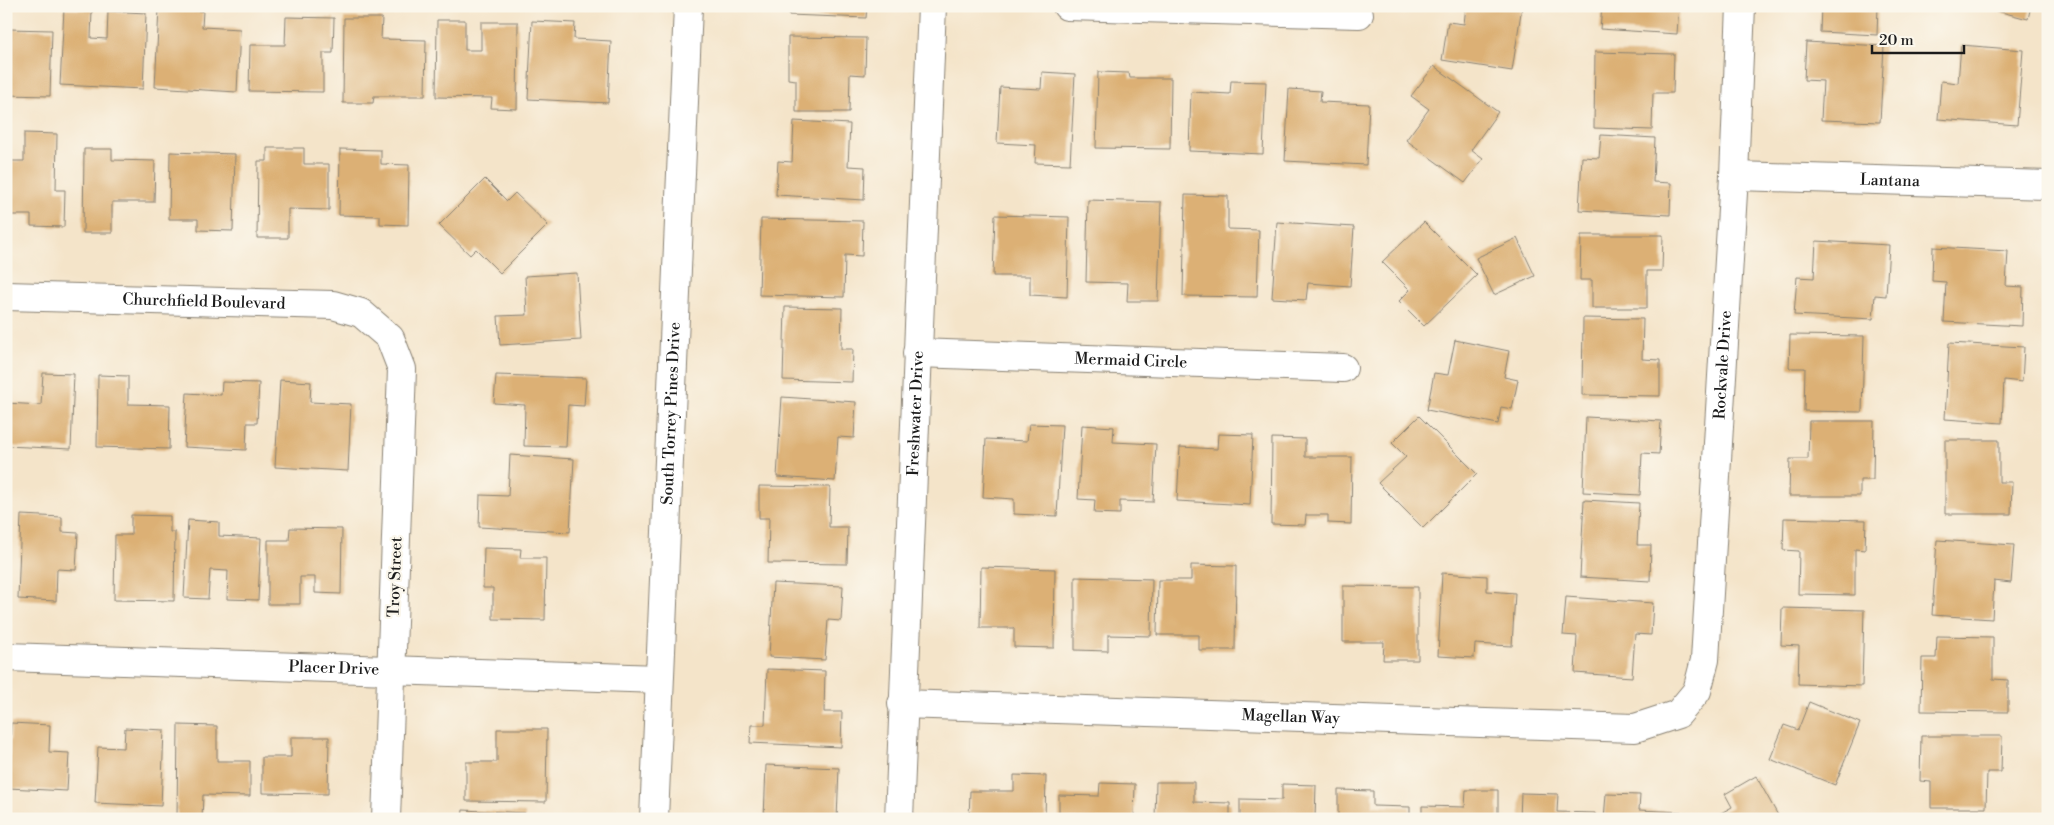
<svg xmlns="http://www.w3.org/2000/svg" width="2054" height="825" font-family="'Libre Bodoni',serif">
	<style>
		.building { fill: #dcb074 }
		.lines { fill: none; stroke-linecap: round; stroke-linejoin: round }
		.street-casing { stroke: #888072; stroke-width: 30 }
		.secondary-casing { stroke: #888072; stroke-width: 30 }
		.street { stroke: #fff; stroke-width: 28 }
		.secondary { stroke: #fff; stroke-width: 28 }
		.labels { text-anchor: middle; dominant-baseline: central; stroke-width: 4.5; stroke-linejoin: round; paint-order: stroke }
		.street-label { font-size: 16px; fill: #1c1c1c; stroke: #fbf7ec }
	</style>
	<rect width="100%" height="100%" fill="#fbf7ec"/>
	<filter id="ink" filterUnits="userSpaceOnUse"><feTurbulence type="fractalNoise" baseFrequency=".02" numOctaves="2"/><feDisplacementMap in="SourceGraphic" scale="10" xChannelSelector="R" yChannelSelector="G"/><feConvolveMatrix kernelMatrix="1 2 1 2 8 2 1 2 1" color-interpolation-filters="sRGB"/></filter>
	<filter id="wash" filterUnits="userSpaceOnUse"><feTurbulence type="fractalNoise" baseFrequency=".0096" numOctaves="4" result="noise"/><feDisplacementMap in="SourceGraphic" scale="20" xChannelSelector="R" yChannelSelector="G"/><feGaussianBlur stdDeviation="1.12" result="paint"/><feColorMatrix in="noise" values="0 0 0 0 0 0 0 0 0 0 0 0 0 0 0 0 0 1.4 0 .05"/><feComposite in="paint" operator="in"/></filter>
	<g filter="url(#wash)">
		<rect width="100%" height="100%" fill="#f4e4c9"/>
		<g id="blocks">
			<g class="building">
				<polygon points="789,6 867,6 866,18 789,15"/>
				<polygon points="1466,6 1522,6 1512,71 1442,60 1448,22 1464,24"/>
				<polygon points="1602,6 1679,6 1677,34 1600,29"/>
				<polygon points="1821,6 1878,6 1877,35 1820,32"/>
				<polygon points="1978,6 2031,6 2028,19"/>
				<polygon points="6,7 9,7 8,29 52,30 50,96 6,95"/>
				<polygon points="64,9 92,10 91,38 107,39 108,11 146,13 143,89 60,85"/>
				<polygon points="159,9 203,11 202,27 240,29 237,92 155,87"/>
				<polygon points="286,17 334,18 333,53 323,53 323,92 249,91 250,45 285,45"/>
				<polygon points="344,18 382,18 381,39 426,40 425,96 374,96 373,103 343,103"/>
				<polygon points="437,20 465,20 465,50 481,50 481,22 518,22 517,109 491,108 492,98 436,97"/>
				<polygon points="532,21 575,23 574,39 611,41 608,103 528,99"/>
				<polygon points="788,37 866,38 865,75 850,74 849,112 796,112 796,80 788,79"/>
				<polygon points="1806,42 1884,46 1880,122 1821,120 1823,81 1804,80"/>
				<polygon points="1961,45 2023,50 2017,125 1938,119 1941,81 1958,83"/>
				<polygon points="1595,52 1674,54 1673,93 1653,93 1652,130 1594,128"/>
				<polygon points="1434,66 1498,112 1471,150 1483,159 1465,183 1406,140 1429,109 1411,96"/>
				<polygon points="1042,72 1075,74 1070,164 1035,163 1036,145 997,143 1000,87 1041,89"/>
				<polygon points="1098,72 1129,73 1130,78 1171,78 1170,149 1096,148"/>
				<polygon points="1231,81 1266,82 1263,154 1189,151 1191,92 1230,94"/>
				<polygon points="1289,89 1321,91 1320,102 1369,104 1366,165 1285,161"/>
				<polygon points="794,121 850,124 848,166 865,167 864,200 776,195 778,161 792,162"/>
				<polygon points="24,133 57,134 56,190 65,190 64,227 31,226 31,215 6,215 6,161 24,161"/>
				<polygon points="1601,135 1655,138 1653,182 1671,183 1670,215 1579,210 1582,157 1599,158"/>
				<polygon points="267,148 304,148 304,164 329,164 329,210 288,209 288,238 257,238 258,161 267,161"/>
				<polygon points="84,149 112,149 112,160 155,161 154,202 112,202 112,233 83,233"/>
				<polygon points="340,149 381,150 381,164 409,165 408,225 380,224 380,216 339,215"/>
				<polygon points="170,152 235,154 233,231 198,230 198,219 169,219"/>
				<polygon points="485,179 507,201 515,193 548,225 500,273 476,249 470,255 439,225"/>
				<polygon points="1185,195 1228,196 1228,229 1259,230 1257,297 1183,296"/>
				<polygon points="1088,200 1161,202 1158,301 1127,301 1128,283 1086,282"/>
				<polygon points="995,215 1069,217 1067,297 1030,295 1030,276 993,276"/>
				<polygon points="761,219 863,221 862,256 845,255 844,297 759,295"/>
				<polygon points="1277,222 1354,227 1350,286 1308,283 1306,300 1272,298"/>
				<polygon points="1424,222 1477,275 1424,326 1399,301 1410,290 1382,262"/>
				<polygon points="1581,235 1663,235 1662,271 1647,271 1647,308 1592,308 1592,280 1580,280"/>
				<polygon points="1517,238 1535,276 1494,295 1476,258"/>
				<polygon points="1816,241 1889,245 1886,296 1875,295 1873,319 1794,315 1797,277 1814,278"/>
				<polygon points="1933,247 2008,251 2006,286 2023,287 2022,326 1944,322 1946,282 1932,281"/>
				<polygon points="577,273 581,340 500,345 498,316 527,315 525,276"/>
				<polygon points="785,307 842,308 841,349 853,349 852,382 783,380"/>
				<polygon points="1583,318 1643,319 1642,359 1660,360 1660,396 1582,395"/>
				<polygon points="1790,335 1864,336 1862,412 1804,411 1805,368 1789,368"/>
				<polygon points="1455,340 1509,351 1504,377 1518,380 1512,409 1501,407 1498,424 1427,410 1434,373 1448,375"/>
				<polygon points="1949,343 2024,347 2022,382 2004,380 2002,423 1945,419"/>
				<polygon points="43,373 74,374 71,449 6,446 6,403 41,405"/>
				<polygon points="98,375 128,376 128,404 170,405 169,449 97,447"/>
				<polygon points="496,375 586,378 584,406 568,405 566,447 524,446 525,405 494,403"/>
				<polygon points="280,380 311,382 310,402 351,404 348,471 275,467"/>
				<polygon points="222,382 259,383 257,423 247,423 246,450 184,447 187,393 221,395"/>
				<polygon points="782,397 856,402 854,438 838,437 835,481 777,477"/>
				<polygon points="1419,416 1477,474 1423,528 1378,483 1406,457 1392,443"/>
				<polygon points="1586,417 1661,421 1659,454 1642,453 1640,495 1583,492"/>
				<polygon points="1809,421 1874,421 1873,480 1860,480 1860,496 1789,496 1790,459 1808,459"/>
				<polygon points="1029,424 1062,425 1057,516 1014,514 1014,499 983,497 986,439 1027,441"/>
				<polygon points="1082,425 1114,427 1113,442 1156,444 1153,502 1120,501 1120,514 1094,513 1095,500 1078,499"/>
				<polygon points="1218,434 1253,435 1250,505 1177,501 1180,447 1217,449"/>
				<polygon points="1272,438 1305,439 1305,457 1352,457 1351,524 1328,523 1328,515 1306,515 1305,525 1271,524"/>
				<polygon points="1945,440 1999,440 1999,482 2012,482 2011,514 1945,514"/>
				<polygon points="510,455 574,459 570,532 479,527 480,495 508,496"/>
				<polygon points="759,486 830,487 829,527 848,527 847,564 768,563 769,518 759,518"/>
				<polygon points="1584,500 1639,503 1637,545 1651,545 1650,581 1580,577"/>
				<polygon points="21,515 62,517 62,532 78,533 76,570 57,569 56,601 18,599"/>
				<polygon points="131,515 170,516 170,532 175,532 174,601 114,600 115,535 131,535"/>
				<polygon points="1784,518 1866,520 1865,550 1855,549 1855,595 1798,594 1799,551 1783,550"/>
				<polygon points="188,520 219,522 219,536 261,538 258,600 227,599 228,571 210,570 208,599 184,598"/>
				<polygon points="290,528 342,529 341,594 315,593 315,577 300,577 300,604 268,604 268,540 289,540"/>
				<polygon points="1937,540 2014,545 2011,583 1994,581 1992,619 1932,615"/>
				<polygon points="484,548 521,549 520,558 546,558 545,620 493,619 493,588 483,588"/>
				<polygon points="1191,565 1236,566 1235,650 1199,650 1199,635 1157,635 1158,580 1191,580"/>
				<polygon points="981,567 1055,569 1054,648 1014,647 1014,628 980,628"/>
				<polygon points="1442,573 1487,576 1487,591 1515,593 1512,646 1475,644 1474,658 1438,656"/>
				<polygon points="1075,577 1152,579 1151,636 1108,635 1108,651 1075,650"/>
				<polygon points="773,583 843,586 841,621 828,620 825,660 769,657"/>
				<polygon points="1343,586 1418,587 1418,660 1383,660 1384,642 1343,642"/>
				<polygon points="1566,597 1653,603 1651,635 1635,634 1632,677 1575,673 1577,636 1563,635"/>
				<polygon points="1782,608 1864,610 1862,686 1798,684 1799,646 1781,645"/>
				<polygon points="1937,636 1993,637 1993,679 2008,680 2008,712 1921,711 1922,658 1936,658"/>
				<polygon points="767,669 825,671 824,712 842,712 841,747 750,743 751,725 765,725"/>
				<polygon points="1809,702 1860,723 1835,785 1770,759 1784,725 1798,730"/>
				<polygon points="11,723 50,725 49,752 69,753 67,791 8,788"/>
				<polygon points="178,725 217,726 217,761 250,761 250,796 203,795 202,819 177,818"/>
				<polygon points="125,728 164,730 161,806 95,803 98,747 124,748"/>
				<polygon points="497,729 547,729 546,802 466,801 466,762 497,762"/>
				<polygon points="1921,736 2002,736 2001,772 1987,772 1986,808 1931,808 1931,782 1920,781"/>
				<polygon points="291,737 329,737 328,794 262,793 262,757 291,757"/>
				<polygon points="766,765 839,768 837,819 764,819"/>
				<polygon points="1014,775 1046,776 1045,819 969,819 970,791 1014,791"/>
				<polygon points="1756,776 1780,819 1710,819 1732,807 1725,794"/>
				<polygon points="1156,782 1194,782 1194,802 1230,803 1230,819 1155,819"/>
				<polygon points="1100,783 1135,784 1134,819 1059,819 1059,795 1099,796"/>
				<polygon points="1282,784 1316,785 1315,819 1240,819 1240,799 1282,800"/>
				<polygon points="1338,790 1373,791 1373,806 1410,807 1410,819 1338,819"/>
				<polygon points="1466,790 1498,790 1498,819 1422,819 1422,806 1465,807"/>
				<polygon points="1521,793 1558,794 1557,812 1595,813 1595,819 1520,819"/>
				<polygon points="1606,794 1640,795 1639,810 1681,812 1681,819 1604,819"/>
				<polygon points="463,810 525,813 525,819 462,819"/>
			</g>
		</g>
	</g>
	<g filter="url(#ink)">
		<use href="#blocks" fill-opacity="0" stroke="#888072" stroke-width="1"/>
		<g class="lines">
			<g class="street-casing">
				<g id="street">
					<polyline points="1067,6 1359,14"/>
					<path id="s1" d="M1734,176l314,9"/>
					<path id="s2" d="M6,296l327,9 28,8 29,25 12,31 -16,450"/>
					<path id="s3" d="M917,353l426,15"/>
					<path id="s4" d="M6,657l653,22"/>
					<path id="s5" d="M902,704l733,24 43,-14 19,-23 8,-31 29,-484 7,-170"/>
					<path id="s6" d="M899,819l33,-813"/>
				</g>
			</g>
			<g class="secondary-casing">
				<g id="secondary">
					<path id="s7" d="M654,819l34,-813"/>
				</g>
			</g>
			<use href="#street" class="street"/>
			<use href="#secondary" class="secondary"/>
		</g>
	</g>
	<g class="labels">
		<g class="street-label">
			<text stroke="none"><textPath href="#s1" startOffset="156">Lantana</textPath></text>
			<text stroke="none"><textPath href="#s2" startOffset="198">Churchfield Boulevard</textPath></text>
			<text stroke="none"><textPath href="#s3" startOffset="214">Mermaid Circle</textPath></text>
			<text stroke="none"><textPath href="#s5" startOffset="1136">Rockvale Drive</textPath></text>
			<text stroke="none"><textPath href="#s7" startOffset="406">South Torrey Pines Drive</textPath></text>
			<text stroke="none"><textPath href="#s6" startOffset="406">Freshwater Drive</textPath></text>
			<text transform="translate(395 577) rotate(-88)">Troy Street</text>
			<text stroke="none"><textPath href="#s4" startOffset="328">Placer Drive</textPath></text>
			<text stroke="none"><textPath href="#s5" startOffset="389">Magellan Way</textPath></text>
		</g>
	</g>
	<rect width="2054" height="825" fill="none" stroke="#fbf7ec" stroke-width="25"/>
	<path d="M1872 45v8h92v-8" fill="none" stroke="#1c1c1c" stroke-width="2.5"/>
	<text x="1879" y="45" font-size="15" fill="#1c1c1c" stroke="#fbf7ec" stroke-width="4" paint-order="stroke">20 m</text>
</svg>
